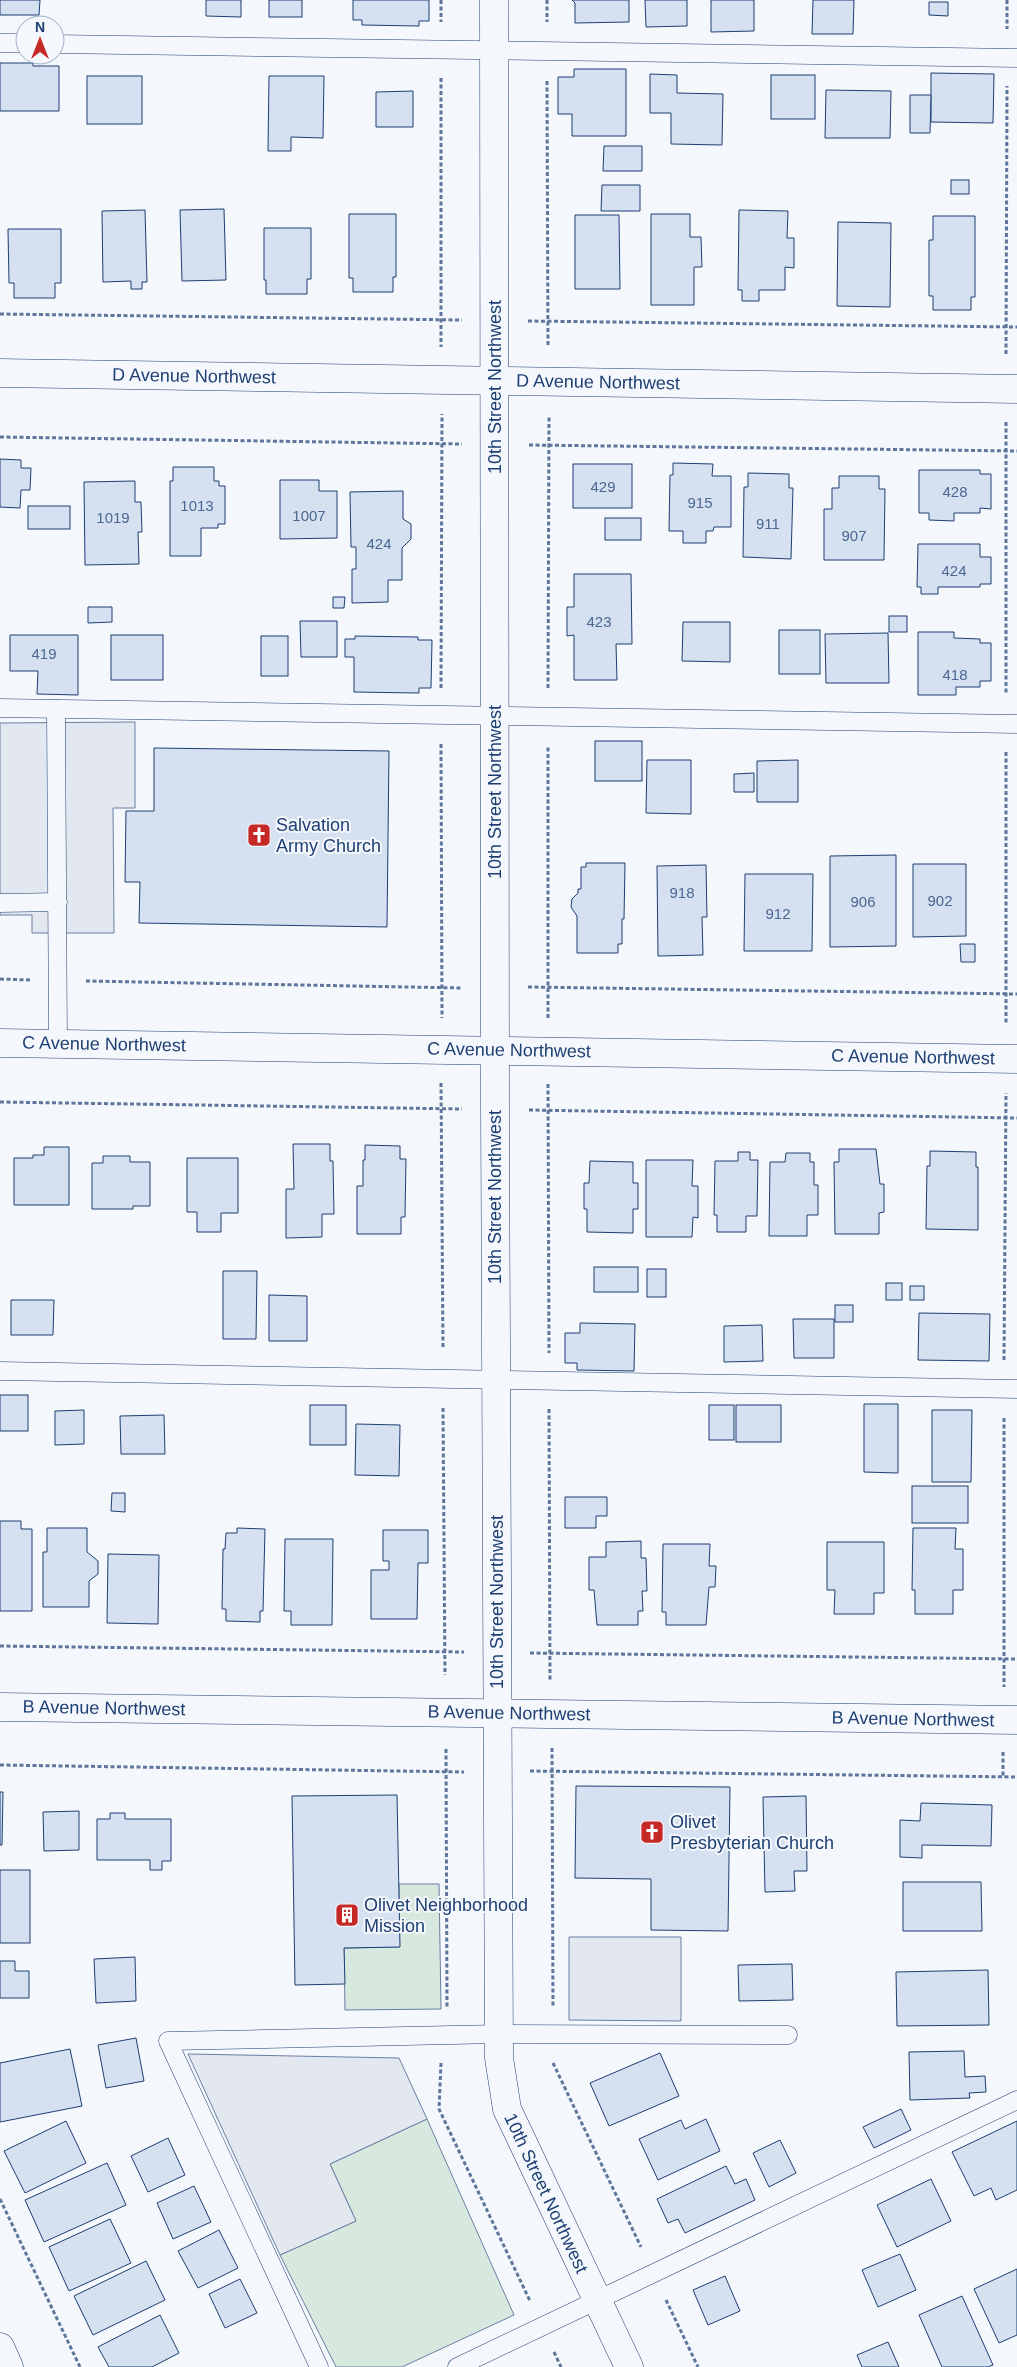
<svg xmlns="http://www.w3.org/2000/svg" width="1017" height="2367" font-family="Helvetica,sans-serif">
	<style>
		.green { fill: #d7e8df; stroke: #687fa3 }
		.parking { fill: #e3e8f0; stroke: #687fa3 }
		.building { fill: #d5e0f0; stroke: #1d3f73 }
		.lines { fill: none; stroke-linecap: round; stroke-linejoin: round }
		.lane-casing { stroke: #1d3f73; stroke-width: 19 }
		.street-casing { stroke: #1d3f73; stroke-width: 29 }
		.path { stroke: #5e769c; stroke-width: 3; stroke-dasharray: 4 2.5; stroke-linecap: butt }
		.lane { stroke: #f4f7fb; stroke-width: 18 }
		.street { stroke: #f4f7fb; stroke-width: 28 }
		.labels { text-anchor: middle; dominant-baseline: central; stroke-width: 4; stroke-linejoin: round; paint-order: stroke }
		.number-label { font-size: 15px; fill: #4b6792 }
		.street-label { font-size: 18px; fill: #1d3f73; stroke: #f4f7fb }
		.poi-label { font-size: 18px; fill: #1d3f73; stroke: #f4f7fb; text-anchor: start }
	</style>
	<rect width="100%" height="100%" fill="#f4f7fb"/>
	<g class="green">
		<polygon points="399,1884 439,1884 441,2009 345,2010 344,1948 399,1947"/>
		<polygon points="427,2119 514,2315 402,2367 336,2367 280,2255 356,2221 330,2164"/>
	</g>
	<g class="parking">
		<polygon points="135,722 135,808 113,808 114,933 32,933 32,915 0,915 0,723"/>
		<polygon points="569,1937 681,1937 681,2021 569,2020"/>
		<polygon points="188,2054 399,2058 427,2119 330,2164 356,2221 280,2255"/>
	</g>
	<g class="building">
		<polygon points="0,0 40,0 39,15 0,15"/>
		<polygon points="206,0 241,0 241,17 206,16"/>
		<rect x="269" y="0" width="33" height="17"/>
		<polygon points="353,0 429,0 429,21 419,21 419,26 362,25 362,20 353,20"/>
		<polygon points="572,0 629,0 629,22 575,23 575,3"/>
		<polygon points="645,0 687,0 687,26 646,27"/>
		<polygon points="711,0 754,0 754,31 711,32"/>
		<polygon points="813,0 854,0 853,34 812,34"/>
		<polygon points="929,2 948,2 948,16 929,15"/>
		<polygon points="0,63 33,63 33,66 59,66 59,111 0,111"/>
		<polygon points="574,69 626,69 626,136 572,136 572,114 558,114 558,77 574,77"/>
		<polygon points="931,73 994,74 993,123 931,122"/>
		<polygon points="650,74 677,75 677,93 723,94 722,145 671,144 671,113 650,113"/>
		<rect x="771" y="75" width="44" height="44"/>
		<rect x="87" y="76" width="55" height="48"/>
		<polygon points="269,76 324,76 323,138 291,137 291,151 268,151"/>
		<polygon points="826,90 891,91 890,138 825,138"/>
		<polygon points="413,91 413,127 376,127 376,92"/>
		<polygon points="910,95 931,95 930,133 910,133"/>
		<polygon points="604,146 642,146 642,171 603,171"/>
		<rect x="951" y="180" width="18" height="14"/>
		<polygon points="602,185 640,185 640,211 601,211"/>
		<polygon points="224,209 226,280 182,281 180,210"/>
		<polygon points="145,210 147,282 142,282 142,289 131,289 131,281 103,282 102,211"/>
		<polygon points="739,210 788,211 787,238 794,238 794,268 785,267 785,290 759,290 759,301 742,301 742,290 738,290"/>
		<polygon points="349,214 396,214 396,277 393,277 393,292 353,292 353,278 349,278"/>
		<polygon points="651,214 690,214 690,237 701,237 702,267 694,267 694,305 651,305"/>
		<polygon points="575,215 619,215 620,289 575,289"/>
		<polygon points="933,216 975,216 975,297 971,297 971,310 933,310 933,296 929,296 929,240 933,240"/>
		<polygon points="838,222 891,223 890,307 837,306"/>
		<polygon points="264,228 311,228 311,279 307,279 307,294 266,294 266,280 264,280"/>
		<polygon points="8,229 61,229 61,283 55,283 55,298 14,298 14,283 9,283"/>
		<polygon points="0,459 21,460 21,468 31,468 30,490 21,490 20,508 0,507"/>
		<polygon points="673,463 713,464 712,476 731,476 731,527 714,527 713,531 706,531 706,543 683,543 683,531 669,531 670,475 673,475"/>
		<rect x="573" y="464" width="59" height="44"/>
		<polygon points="173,467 214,467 214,481 219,481 219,486 225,486 225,524 218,524 218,528 201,528 201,556 170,556 170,481 173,481"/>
		<polygon points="919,470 980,470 980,474 991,474 991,509 980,508 980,513 954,513 954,521 929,520 929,513 919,513"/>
		<polygon points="748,473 789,474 789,488 793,488 791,559 743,557 744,487 748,487"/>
		<polygon points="839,476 879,476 879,489 885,489 884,560 824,560 824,509 832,509 832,488 839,488"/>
		<polygon points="280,480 319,480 319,491 337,491 337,538 280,539"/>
		<polygon points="135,481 135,502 141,502 142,532 138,532 139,564 85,565 84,482"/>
		<polygon points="403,491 403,519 411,524 411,539 402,548 402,580 388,580 388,602 352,603 352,569 356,569 356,547 351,547 350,492"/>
		<rect x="28" y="506" width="42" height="23"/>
		<rect x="605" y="518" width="36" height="22"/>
		<polygon points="918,544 980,544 980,557 991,557 991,584 980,584 980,587 938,587 938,594 921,594 921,587 917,587"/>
		<polygon points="574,574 631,574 632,644 616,644 617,680 574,680 574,635 567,636 567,607 574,607"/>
		<polygon points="333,597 345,597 344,608 333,608"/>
		<polygon points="88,607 112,607 112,622 88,623"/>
		<rect x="889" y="616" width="18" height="16"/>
		<polygon points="300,621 337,621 337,657 301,657"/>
		<polygon points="683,622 730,622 730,662 682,661"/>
		<rect x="779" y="630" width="41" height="44"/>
		<polygon points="918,632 954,632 954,638 980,639 980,643 991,643 991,681 980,681 980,687 956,687 956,695 918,695"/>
		<polygon points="888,633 889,683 826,683 825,634"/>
		<polygon points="10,635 78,635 78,695 37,694 38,671 10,671"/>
		<rect x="111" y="635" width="52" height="45"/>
		<rect x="261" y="636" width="27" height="40"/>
		<polygon points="355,636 418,637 418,640 432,640 431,688 419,688 419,693 354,692 354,657 345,657 345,639 355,639"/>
		<rect x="595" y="741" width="47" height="40"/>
		<polygon points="154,748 389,751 387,927 139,923 140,882 125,882 126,811 154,811"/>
		<polygon points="647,760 691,760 691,814 646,813"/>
		<polygon points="798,760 798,802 757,802 757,761"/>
		<polygon points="754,773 754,792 734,792 734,774"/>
		<polygon points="896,855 896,946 830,947 830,856"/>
		<polygon points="586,863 625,863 624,919 622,919 622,944 618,944 618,953 577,953 577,916 571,907 572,899 578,893 578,889 581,889 581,867 586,867"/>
		<polygon points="913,864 966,864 966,936 913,937"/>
		<polygon points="706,865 707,917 702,917 703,955 658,956 657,866"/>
		<polygon points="745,874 813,874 812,951 744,951"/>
		<polygon points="960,944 975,944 975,962 961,962"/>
		<polygon points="293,1144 330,1144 330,1161 333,1161 334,1214 322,1214 322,1237 286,1238 286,1189 294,1189"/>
		<polygon points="365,1145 400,1146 400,1159 406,1159 405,1217 401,1217 401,1234 357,1234 357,1186 363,1186 363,1160 365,1160"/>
		<polygon points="44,1147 69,1147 69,1205 14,1205 14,1158 33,1158 33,1155 44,1155"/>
		<polygon points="839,1149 876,1149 880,1184 884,1184 884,1212 879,1213 879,1234 835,1234 834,1162 839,1162"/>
		<polygon points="930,1151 976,1152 976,1167 978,1167 978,1230 926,1229 927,1166 930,1166"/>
		<polygon points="738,1152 750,1152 750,1160 758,1160 757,1216 746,1216 746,1232 717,1232 717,1215 714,1215 715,1161 738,1161"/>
		<polygon points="786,1153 810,1153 810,1162 814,1162 814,1185 818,1185 818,1215 807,1215 807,1236 769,1236 770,1162 785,1162"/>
		<polygon points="103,1156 130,1156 130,1162 150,1162 150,1206 133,1206 133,1209 92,1209 92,1163 103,1163"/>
		<polygon points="187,1158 238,1158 238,1213 221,1213 221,1232 197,1232 197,1212 187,1212"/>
		<polygon points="646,1160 693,1160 692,1186 698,1186 698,1218 693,1217 692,1237 646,1237"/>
		<polygon points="590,1161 633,1162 633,1183 638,1183 638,1209 633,1209 633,1233 587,1232 587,1209 584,1209 584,1183 589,1183"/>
		<rect x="594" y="1267" width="44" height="25"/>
		<rect x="647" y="1269" width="19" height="28"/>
		<polygon points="223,1271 257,1271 256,1339 223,1339"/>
		<rect x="886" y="1283" width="16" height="17"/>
		<rect x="910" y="1286" width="14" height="14"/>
		<polygon points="269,1295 307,1296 307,1341 269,1341"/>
		<polygon points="11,1300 54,1300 53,1335 11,1335"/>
		<rect x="835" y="1305" width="18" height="17"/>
		<polygon points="919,1313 990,1314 989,1361 918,1360"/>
		<polygon points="793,1319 834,1319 834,1358 794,1358"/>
		<polygon points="580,1323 635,1324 634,1371 577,1370 577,1363 565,1363 565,1333 580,1333"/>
		<polygon points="762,1325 763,1361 724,1362 724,1326"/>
		<rect x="0" y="1395" width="28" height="36"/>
		<polygon points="864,1404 898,1404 898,1473 864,1472"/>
		<rect x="310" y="1405" width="36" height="40"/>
		<rect x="709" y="1405" width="25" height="35"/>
		<rect x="736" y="1405" width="45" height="37"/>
		<polygon points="84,1410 84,1444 55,1445 55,1411"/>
		<polygon points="932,1410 972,1410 971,1482 932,1482"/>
		<polygon points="164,1415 165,1454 121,1454 120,1416"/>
		<polygon points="356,1424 400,1425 399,1476 355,1475"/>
		<rect x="912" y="1486" width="56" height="37"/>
		<polygon points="112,1493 125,1493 125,1512 111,1511"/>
		<polygon points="565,1497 607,1497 607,1516 596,1516 596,1528 565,1528"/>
		<polygon points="0,1521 21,1521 21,1529 32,1529 32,1611 0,1611"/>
		<polygon points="47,1528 87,1528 87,1552 98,1561 98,1574 89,1581 89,1607 43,1607 43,1552 47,1552"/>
		<polygon points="237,1528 265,1529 263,1611 260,1611 260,1622 226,1621 226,1609 222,1609 223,1549 225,1549 226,1533 237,1533"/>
		<polygon points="913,1528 956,1528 955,1549 963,1549 963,1590 953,1590 953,1614 915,1614 915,1590 912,1590"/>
		<polygon points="383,1530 428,1530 428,1563 418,1563 417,1619 371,1619 371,1570 389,1570 389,1561 383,1561"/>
		<polygon points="285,1539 333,1539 332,1625 291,1625 291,1611 284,1611"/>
		<polygon points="641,1541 641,1558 646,1558 647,1591 642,1591 643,1611 638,1611 638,1625 597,1625 594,1590 589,1590 589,1557 606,1557 606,1542"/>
		<polygon points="827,1542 884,1542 884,1593 874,1593 874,1614 834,1614 835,1590 827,1590"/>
		<polygon points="663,1544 710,1544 709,1566 716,1566 715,1587 709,1587 706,1625 666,1625 666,1612 662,1612"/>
		<polygon points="108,1554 159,1555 158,1624 107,1623"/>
		<polygon points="576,1786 730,1787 728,1931 651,1930 651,1879 575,1878"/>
		<polygon points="0,1792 3,1792 2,1845 0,1845"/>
		<polygon points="397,1795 400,1947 344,1948 345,1984 295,1985 292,1796"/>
		<polygon points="806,1796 807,1871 794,1871 795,1891 765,1892 763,1797"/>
		<polygon points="921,1803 992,1805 991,1846 922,1845 922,1858 900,1857 900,1820 920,1821"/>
		<polygon points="79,1811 79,1850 44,1851 43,1812"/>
		<polygon points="110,1813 125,1813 125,1819 171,1819 171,1861 162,1861 162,1870 150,1870 150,1860 97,1860 97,1819 110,1819"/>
		<rect x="0" y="1870" width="30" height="73"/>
		<polygon points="903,1882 981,1882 982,1931 903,1931"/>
		<polygon points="135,1957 136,2001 96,2003 94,1959"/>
		<polygon points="0,1961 15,1961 15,1971 29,1971 29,1998 0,1998"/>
		<polygon points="792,1964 793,2000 739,2001 738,1965"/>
		<polygon points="988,1970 989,2025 897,2026 896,1972"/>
		<polygon points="136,2038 144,2081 106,2088 98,2045"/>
		<polygon points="70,2049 82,2106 0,2122 0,2063"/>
		<polygon points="964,2051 965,2077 985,2076 986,2092 969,2093 970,2098 910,2100 909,2052"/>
		<polygon points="660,2053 679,2096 609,2126 590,2083"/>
		<polygon points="901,2109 911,2130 874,2148 863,2127"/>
		<polygon points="706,2119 720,2151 658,2180 639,2139 681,2120 685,2129"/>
		<polygon points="66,2121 86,2163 25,2193 4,2151"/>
		<polygon points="1017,2121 1017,2190 996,2200 991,2188 974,2196 952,2152"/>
		<polygon points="168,2138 185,2175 148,2192 131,2156"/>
		<polygon points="780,2140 796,2173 769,2187 753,2153"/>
		<polygon points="107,2163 126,2205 44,2242 25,2200"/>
		<polygon points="726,2166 735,2184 746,2179 755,2200 685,2233 678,2219 668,2223 657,2199"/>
		<polygon points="931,2179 951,2221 897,2247 877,2205"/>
		<polygon points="194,2186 211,2222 173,2239 157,2203"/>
		<polygon points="110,2219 131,2263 69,2291 49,2247"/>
		<polygon points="219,2230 238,2268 198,2288 178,2251"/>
		<polygon points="900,2254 916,2290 878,2307 862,2270"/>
		<polygon points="146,2261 165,2300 93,2335 74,2296"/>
		<polygon points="1017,2269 1017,2335 999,2343 974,2289"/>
		<polygon points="725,2276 740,2311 708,2325 693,2290"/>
		<polygon points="240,2279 257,2313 225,2328 209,2294"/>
		<polygon points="962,2296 993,2365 988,2367 942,2367 919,2315"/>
		<polygon points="160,2315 179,2353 152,2367 109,2367 98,2347"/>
		<polygon points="888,2342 899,2367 862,2367 857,2355"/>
	</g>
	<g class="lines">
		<g class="lane-casing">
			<g id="lane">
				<polyline points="0,43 25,43"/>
				<polyline points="55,44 1017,58"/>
				<polyline points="0,708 1017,724"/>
				<polyline points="56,709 58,1044"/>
				<polyline points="0,903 58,902"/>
				<polyline points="0,1371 1017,1389"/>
				<polyline points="319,2367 168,2041 499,2034 788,2035"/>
				<polyline points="457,2367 1017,2100"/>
			</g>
		</g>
		<g class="street-casing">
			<g id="street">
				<polyline points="494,0 495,1109 499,2058 507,2109 629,2367"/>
				<polyline points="0,373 1017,389"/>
				<polyline points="0,1043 1017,1059"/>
				<polyline points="0,1707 1017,1720"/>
				<polyline points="0,2347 9,2367"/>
			</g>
		</g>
		<g class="path">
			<polyline points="441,0 441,22"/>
			<polyline points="547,0 547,22"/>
			<polyline points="1007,0 1007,29"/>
			<polyline points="441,78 441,347"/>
			<polyline points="547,81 548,347"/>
			<polyline points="0,314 462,320"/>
			<polyline points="528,321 1017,327"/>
			<polyline points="1006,354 1007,86"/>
			<polyline points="1006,422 1006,695"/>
			<polyline points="0,437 462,444"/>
			<polyline points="529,445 1017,451"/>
			<polyline points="441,688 442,414"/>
			<polyline points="548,688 549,415"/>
			<polyline points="441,744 442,1018"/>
			<polyline points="1006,752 1006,1025"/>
			<polyline points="0,979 30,980"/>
			<polyline points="86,981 462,988"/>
			<polyline points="528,987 1017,994"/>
			<polyline points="548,1018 548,745"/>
			<polyline points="441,1083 443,1349"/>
			<polyline points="548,1084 549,1353"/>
			<polyline points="0,1102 462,1109"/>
			<polyline points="529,1110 1017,1118"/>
			<polyline points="1004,1360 1006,1093"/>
			<polyline points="443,1408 445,1675"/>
			<polyline points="549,1409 550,1681"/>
			<polyline points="1004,1418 1004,1687"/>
			<polyline points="0,1646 464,1652"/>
			<polyline points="530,1653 1017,1659"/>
			<polyline points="552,1748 553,2007"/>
			<polyline points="446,1749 447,2007"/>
			<polyline points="1003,1752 1003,1777"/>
			<polyline points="0,1765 464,1772"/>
			<polyline points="530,1771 1017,1777"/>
			<polyline points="441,2063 439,2109 530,2301"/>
			<polyline points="553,2063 641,2247"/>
			<polyline points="0,2199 80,2367"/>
			<polyline points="666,2300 698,2367"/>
			<polyline points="554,2352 561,2367"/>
		</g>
		<use href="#lane" class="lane"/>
		<use href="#street" class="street"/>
	</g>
	<defs>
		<g id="church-square" transform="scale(1.25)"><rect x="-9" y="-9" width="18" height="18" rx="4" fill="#c62828" stroke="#f4f7fb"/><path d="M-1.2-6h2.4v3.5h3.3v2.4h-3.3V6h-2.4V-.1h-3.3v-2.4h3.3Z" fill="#fff"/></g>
		<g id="building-square" transform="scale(1.25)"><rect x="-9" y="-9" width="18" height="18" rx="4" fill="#c62828" stroke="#f4f7fb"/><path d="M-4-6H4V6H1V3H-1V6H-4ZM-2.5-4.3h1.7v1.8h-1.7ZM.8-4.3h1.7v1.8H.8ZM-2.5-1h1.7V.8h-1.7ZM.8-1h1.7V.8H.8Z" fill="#fff"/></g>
	</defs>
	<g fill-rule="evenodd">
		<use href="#church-square" x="259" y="835"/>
		<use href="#church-square" x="652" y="1832"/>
		<use href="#building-square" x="347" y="1915"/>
	</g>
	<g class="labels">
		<g class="number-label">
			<text x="603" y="486">429</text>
			<text x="955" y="491">428</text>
			<text x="700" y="502">915</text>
			<text x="197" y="505">1013</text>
			<text x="309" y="515">1007</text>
			<text x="113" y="517">1019</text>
			<text x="768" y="523">911</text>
			<text x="854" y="535">907</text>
			<text x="379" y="543">424</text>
			<text x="954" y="570">424</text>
			<text x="599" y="621">423</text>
			<text x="44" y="653">419</text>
			<text x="955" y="674">418</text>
			<text x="682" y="892">918</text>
			<text x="940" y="900">902</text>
			<text x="863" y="901">906</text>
			<text x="778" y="913">912</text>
		</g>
		<g class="street-label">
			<text transform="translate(194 376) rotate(1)">D Avenue Northwest</text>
			<text transform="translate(598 382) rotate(1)">D Avenue Northwest</text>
			<text transform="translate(495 387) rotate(-90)">10th Street Northwest</text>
			<text transform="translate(495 792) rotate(-90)">10th Street Northwest</text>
			<text transform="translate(104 1044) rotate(1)">C Avenue Northwest</text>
			<text transform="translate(509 1050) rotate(1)">C Avenue Northwest</text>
			<text transform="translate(913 1057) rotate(1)">C Avenue Northwest</text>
			<text transform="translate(495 1197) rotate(-90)">10th Street Northwest</text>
			<text transform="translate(497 1602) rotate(-90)">10th Street Northwest</text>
			<text transform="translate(104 1708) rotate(1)">B Avenue Northwest</text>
			<text transform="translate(509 1713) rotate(1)">B Avenue Northwest</text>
			<text transform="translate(913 1719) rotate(1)">B Avenue Northwest</text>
			<text transform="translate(546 2193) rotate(65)">10th Street Northwest</text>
		</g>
		<g class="poi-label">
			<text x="276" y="825">Salvation<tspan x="276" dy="21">Army Church</tspan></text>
			<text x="670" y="1822">Olivet<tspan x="670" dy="21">Presbyterian Church</tspan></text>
			<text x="364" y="1905">Olivet Neighborhood<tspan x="364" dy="21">Mission</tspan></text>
		</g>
	</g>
	<g transform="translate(40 40)"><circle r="24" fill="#f4f7fb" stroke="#9eadc5"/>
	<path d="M0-4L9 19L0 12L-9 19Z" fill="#c62828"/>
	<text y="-8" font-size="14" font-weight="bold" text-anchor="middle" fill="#1d3f73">N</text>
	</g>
</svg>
